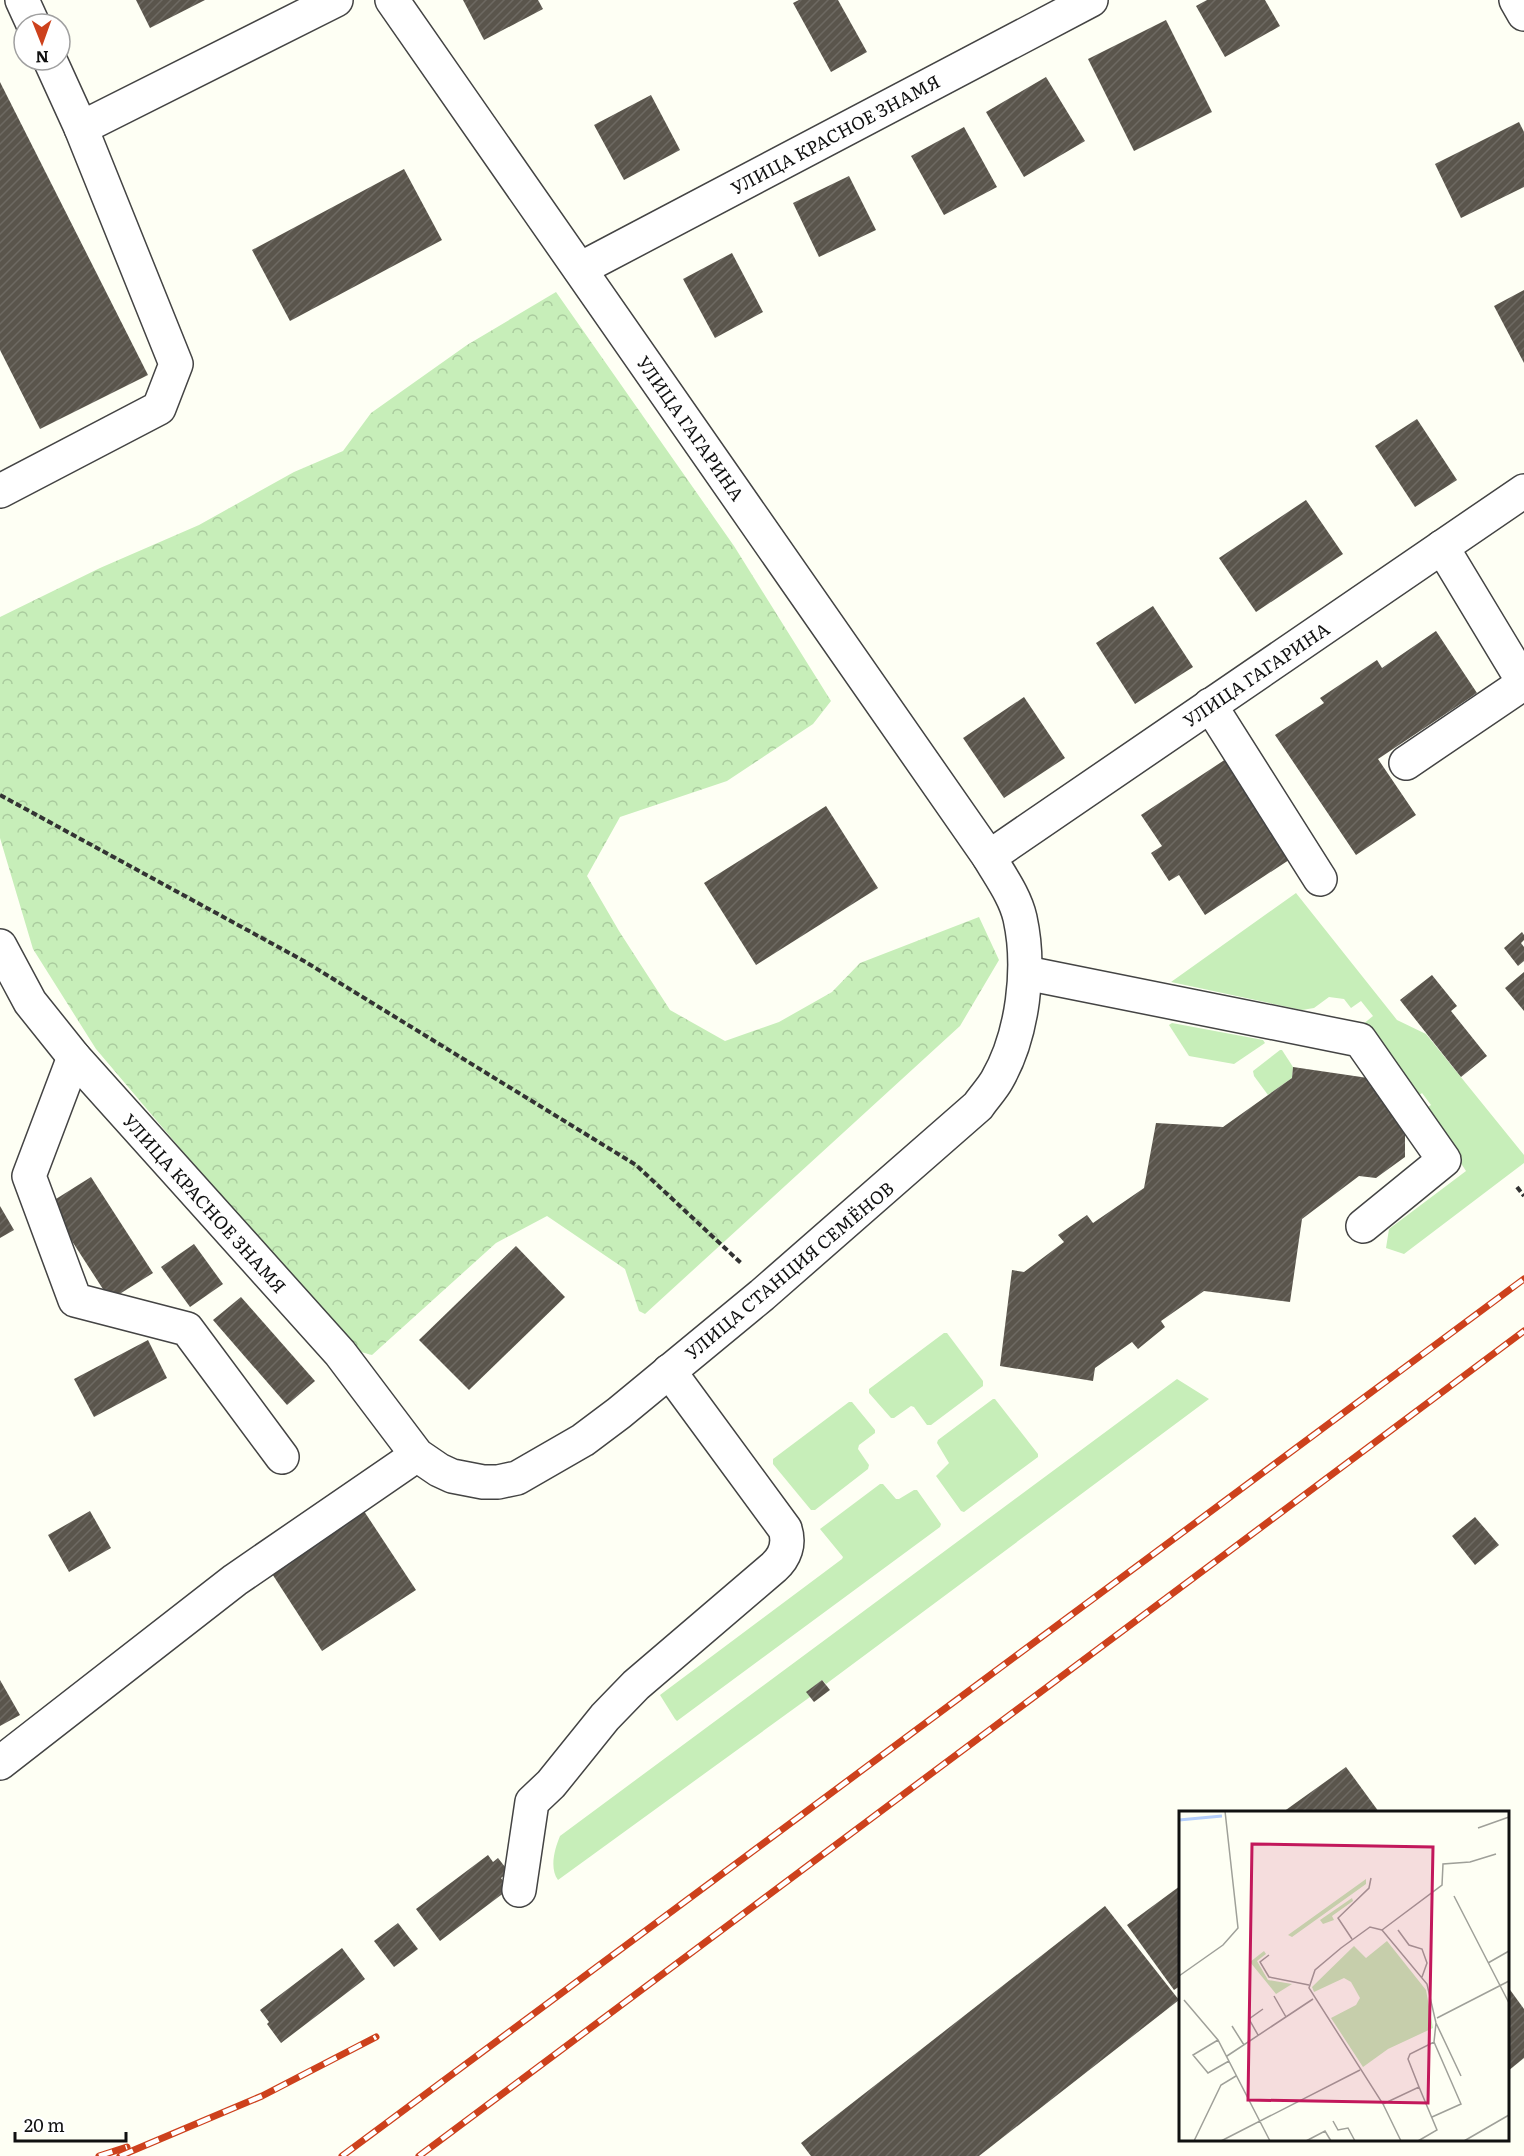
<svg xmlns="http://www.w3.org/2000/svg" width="1524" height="2156" font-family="Literata,serif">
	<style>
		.grass { fill: #c7eeb9 }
		.park { fill: url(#park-crowns) }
		.building { fill: url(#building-hatch) }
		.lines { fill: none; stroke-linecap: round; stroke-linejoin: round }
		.minor-casing { stroke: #444; stroke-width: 36 }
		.path { stroke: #333; stroke-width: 4; stroke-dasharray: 6 3; stroke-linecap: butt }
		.minor { stroke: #fff; stroke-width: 33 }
		.rail-casing { stroke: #cd411c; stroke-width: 7 }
		.rail { stroke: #fff; stroke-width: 4.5; stroke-dasharray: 14; stroke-linecap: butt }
		.labels { text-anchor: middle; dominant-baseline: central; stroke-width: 6; stroke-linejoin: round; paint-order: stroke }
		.street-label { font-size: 18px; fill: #111; stroke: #fff }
		.inset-river { fill: none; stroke: #b4cefb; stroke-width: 3 }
		.inset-road { fill: none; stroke: #9fa099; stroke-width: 1.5 }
		.view { fill: #c2185b; fill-opacity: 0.15; stroke: #c2185b; stroke-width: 3 }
		.inset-edge { fill: none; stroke: #111; stroke-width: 3 }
	</style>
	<defs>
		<pattern id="park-crowns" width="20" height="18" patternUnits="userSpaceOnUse" patternTransform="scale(1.5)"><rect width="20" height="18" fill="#c7eeb9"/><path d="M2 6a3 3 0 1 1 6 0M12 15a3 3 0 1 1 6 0" fill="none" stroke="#aacb9e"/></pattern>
		<pattern id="building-hatch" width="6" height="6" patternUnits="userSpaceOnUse" patternTransform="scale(1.5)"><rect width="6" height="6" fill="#5a554c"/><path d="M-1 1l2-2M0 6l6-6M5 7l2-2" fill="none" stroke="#6d6962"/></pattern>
	</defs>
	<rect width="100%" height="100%" fill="#fefff4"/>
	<g class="grass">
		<polygon points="1296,893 1397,1020 1426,1034 1524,1155 1524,1163 1404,1254 1386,1248 1389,1229 1466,1171 1425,1109 1431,1105 1422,1093 1416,1098 1362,1025 1373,1016 1361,1001 1351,1008 1344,999 1329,997 1314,1008 1302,1010 1171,982"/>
		<polygon points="1172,1023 1263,1040 1265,1043 1234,1064 1189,1056 1169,1025"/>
		<polygon points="1280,1050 1282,1050 1293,1067 1292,1078 1268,1095 1254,1076 1253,1071"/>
		<polygon points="944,1333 947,1333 983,1381 983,1386 931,1425 927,1425 914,1407 911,1406 894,1418 891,1418 869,1393 869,1389"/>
		<path d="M1177,1379l32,20 -383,285 -4,-4 -15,12 3,5 -252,183c-9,-12 -3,-32 2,-44z"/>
		<polygon points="993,1399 995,1399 1038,1454 1038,1457 964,1512 961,1511 936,1476 949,1463 937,1443 938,1440"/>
		<polygon points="849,1402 852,1402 875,1430 875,1433 859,1445 858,1449 869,1465 868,1469 815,1510 811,1510 773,1464 773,1459"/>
		<polygon points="880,1484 883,1484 896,1499 899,1499 914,1490 917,1490 941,1524 940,1527 677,1721 675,1719 660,1695 842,1559 843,1557 820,1529"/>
	</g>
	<polygon class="park" points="556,292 734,546 831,701 813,724 727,781 620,817 587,876 619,931 670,1010 725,1041 779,1022 832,992 860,963 979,917 999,960 960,1026 645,1314 639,1311 625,1269 547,1216 496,1243 372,1355 350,1349 96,1049 33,949 0,838 0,617 100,568 199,525 294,472 343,451 371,413 467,345"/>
	<g class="building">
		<polygon points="136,0 205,0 150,28"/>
		<polygon points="463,0 538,0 543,9 484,40"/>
		<polygon points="799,0 838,0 867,52 831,72 793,3"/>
		<polygon points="1207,0 1265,0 1280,26 1225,57 1196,6"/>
		<polygon points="1166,20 1212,112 1134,151 1088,59"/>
		<polygon points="1046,77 1085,141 1024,177 986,112"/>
		<polygon points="0,82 148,375 40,429 0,350"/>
		<polygon points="651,95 680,150 624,180 594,125"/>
		<polygon points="1519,122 1524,132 1524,187 1461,218 1435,164"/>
		<polygon points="964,127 997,187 944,215 911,156"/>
		<polygon points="404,169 442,240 290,321 252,250"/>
		<polygon points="849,176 876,230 819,257 793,203"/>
		<polygon points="732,253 763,312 715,338 683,279"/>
		<polygon points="1524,290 1524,363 1494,306"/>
		<polygon points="1417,419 1457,480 1415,507 1375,446"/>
		<polygon points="1306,500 1343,554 1256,612 1219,558"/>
		<polygon points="1153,606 1193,667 1135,704 1096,643"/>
		<polygon points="1436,631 1477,693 1378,759 1416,815 1356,855 1275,735 1324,703 1320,698 1377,660 1382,668"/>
		<polygon points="1024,697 1065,758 1004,798 963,738"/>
		<polygon points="1226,759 1292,858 1205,915 1179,875 1169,881 1151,853 1162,846 1141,815"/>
		<polygon points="826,806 878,888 756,965 704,883"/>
		<polygon points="1522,932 1524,935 1524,940 1521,943 1524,947 1524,961 1518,966 1504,948"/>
		<polygon points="1524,972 1524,1011 1505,988"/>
		<polygon points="1432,975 1457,1006 1451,1011 1487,1056 1461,1077 1400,1000"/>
		<polygon points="1293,1067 1368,1078 1405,1126 1405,1157 1376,1178 1359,1176 1302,1219 1290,1302 1204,1291 1161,1321 1165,1327 1138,1349 1132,1342 1095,1368 1093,1381 1000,1366 1012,1270 1024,1272 1064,1242 1058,1235 1087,1215 1093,1223 1144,1188 1156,1123 1223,1127 1292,1078"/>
		<polygon points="91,1177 153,1273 110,1300 48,1204"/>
		<polygon points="0,1206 14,1230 0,1238"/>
		<polygon points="194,1244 223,1284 190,1307 161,1267"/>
		<polygon points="516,1246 565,1297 469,1390 419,1340"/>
		<polygon points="241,1297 315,1381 287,1405 213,1320"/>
		<polygon points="148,1340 167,1378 94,1417 74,1379"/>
		<polygon points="360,1505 416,1590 322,1651 267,1566"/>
		<polygon points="90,1511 111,1548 69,1572 48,1535"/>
		<polygon points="1475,1517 1499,1545 1475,1565 1452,1536"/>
		<polygon points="0,1680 20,1715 0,1726"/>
		<polygon points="822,1680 830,1690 814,1702 806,1692"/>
		<polygon points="1346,1767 1379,1812 1283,1812"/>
		<polygon points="488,1855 493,1862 498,1858 509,1872 501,1878 509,1889 440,1941 416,1909"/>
		<polygon points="1180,1886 1180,1986 1174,1990 1127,1925"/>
		<polygon points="1105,1906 1179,2000 979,2156 811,2156 801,2143"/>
		<polygon points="398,1923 418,1949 394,1967 374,1941"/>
		<polygon points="342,1948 365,1979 281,2043 267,2024 269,2022 260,2010"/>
		<polygon points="1508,1987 1524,2009 1524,2058 1508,2071"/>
	</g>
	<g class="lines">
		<g class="minor-casing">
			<g id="minor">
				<polyline points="22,0 33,24"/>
				<polyline points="1516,0 1524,14"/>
				<polyline points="50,60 81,128 336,0"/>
				<polyline points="580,269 1091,0"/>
				<polyline points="0,491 159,408 176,364 81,128"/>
				<polyline points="1442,547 1524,683"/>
				<polyline points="1210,705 1320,879"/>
				<polyline points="1406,763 1524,683"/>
				<polyline points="989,857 1524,491"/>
				<path d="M0,946l30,56 44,55 266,296 77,102 22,15 13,6 31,6h15l19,-4 66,-38 36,-27 143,-118 216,-189c6,-9 14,-17 19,-26 26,-45 34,-112 23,-162 -5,-22 -20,-42 -31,-61l-597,-857"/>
				<polyline points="1026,973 1360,1040 1444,1160 1363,1226"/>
				<polyline points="74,1057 29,1176 75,1300 187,1329 282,1457"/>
				<polyline points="0,1763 235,1580 417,1455"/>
				<path d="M519,1890l13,-88 19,-18 54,-67 31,-32 138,-118c11,-10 16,-23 11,-38l-116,-158"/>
			</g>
		</g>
		<g class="path">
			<polyline points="0,795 304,961 636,1165 742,1264"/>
			<polyline points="1517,1187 1524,1196"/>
		</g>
		<use href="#minor" class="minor"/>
		<g class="rail-casing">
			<g id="rail">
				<polyline points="99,2156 127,2147"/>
				<polyline points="120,2156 262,2096 376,2037"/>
				<polyline points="342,2156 1524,1279"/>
				<polyline points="419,2156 1524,1331"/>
			</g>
		</g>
		<use href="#rail" class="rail"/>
	</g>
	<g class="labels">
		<g class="street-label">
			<text transform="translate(835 134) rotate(-28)">УЛИЦА КРАСНОЕ ЗНАМЯ</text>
			<text transform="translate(691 428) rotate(55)">УЛИЦА ГАГАРИНА</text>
			<text transform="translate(1256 674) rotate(-34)">УЛИЦА ГАГАРИНА</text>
			<text transform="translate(205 1203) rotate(48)">УЛИЦА КРАСНОЕ ЗНАМЯ</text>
			<text transform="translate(789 1270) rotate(-40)">УЛИЦА СТАНЦИЯ СЕМЁНОВ</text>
		</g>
	</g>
	<g transform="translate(1179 1811)">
		<rect width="330" height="330" fill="#fefff4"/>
		<path d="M187,68v5l-74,53 -4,-2zM173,87l1,3 -21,15 2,4 -11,4 -3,-4zM85,140l2,3 -9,7 11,19 24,4 -16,10 -26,-32z" fill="#c7eeb9"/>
		<path d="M208,130l39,49 7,38 -45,21 -25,18 -32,-49 25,-13 4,-7 -9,-16 -7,-4 -30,14 -2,-5 42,-41 12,12z" fill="#c7eeb9"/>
		<path class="inset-river" d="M0,9l43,-4"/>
		<path class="inset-road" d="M299,17l31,-11M275,85l55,107M203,119l-12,-3 -29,21 -26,22 -6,18 74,116 18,37M203,119l45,54 9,39 25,53M203,119l60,-45 1,-21 27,-2 26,-8M219,119l11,15 13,4 5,14 -5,14M173,128l-14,-21 31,-30 2,-10M90,144l-9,7 9,15 40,8M309,152l21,-12M0,165l44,-31 15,-17 -13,-117M95,185l12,21M5,189l34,40 52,101M258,207l72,-37M53,215l12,19M79,224l-9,-16 14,-10M39,229l-25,15 15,18 21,-12M255,231l2,-19M48,245l86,-57M240,276l-11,-28 2,-5 24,-12 27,62 -29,13M204,293l36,-17 18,43 -19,11M154,310l5,9 10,-2 7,13M15,330l27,-56 15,-9M42,330l139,-71M127,330l19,-10 6,10M285,330l45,-26"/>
		<path class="view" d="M73,33l181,3 -5,256 -180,-3z"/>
		<rect width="330" height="330" class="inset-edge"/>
	</g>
	<g transform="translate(42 42) rotate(179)"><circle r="28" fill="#ffffff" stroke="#a0a0a0" stroke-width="1.5"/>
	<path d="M0-4.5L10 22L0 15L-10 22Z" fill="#cd411c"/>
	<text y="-9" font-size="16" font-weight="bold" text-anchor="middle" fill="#111111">N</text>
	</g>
	<path d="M15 2132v9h111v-9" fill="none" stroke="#111111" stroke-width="3"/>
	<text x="24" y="2132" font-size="18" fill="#111111" stroke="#ffffff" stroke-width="4.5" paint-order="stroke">20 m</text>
</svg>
